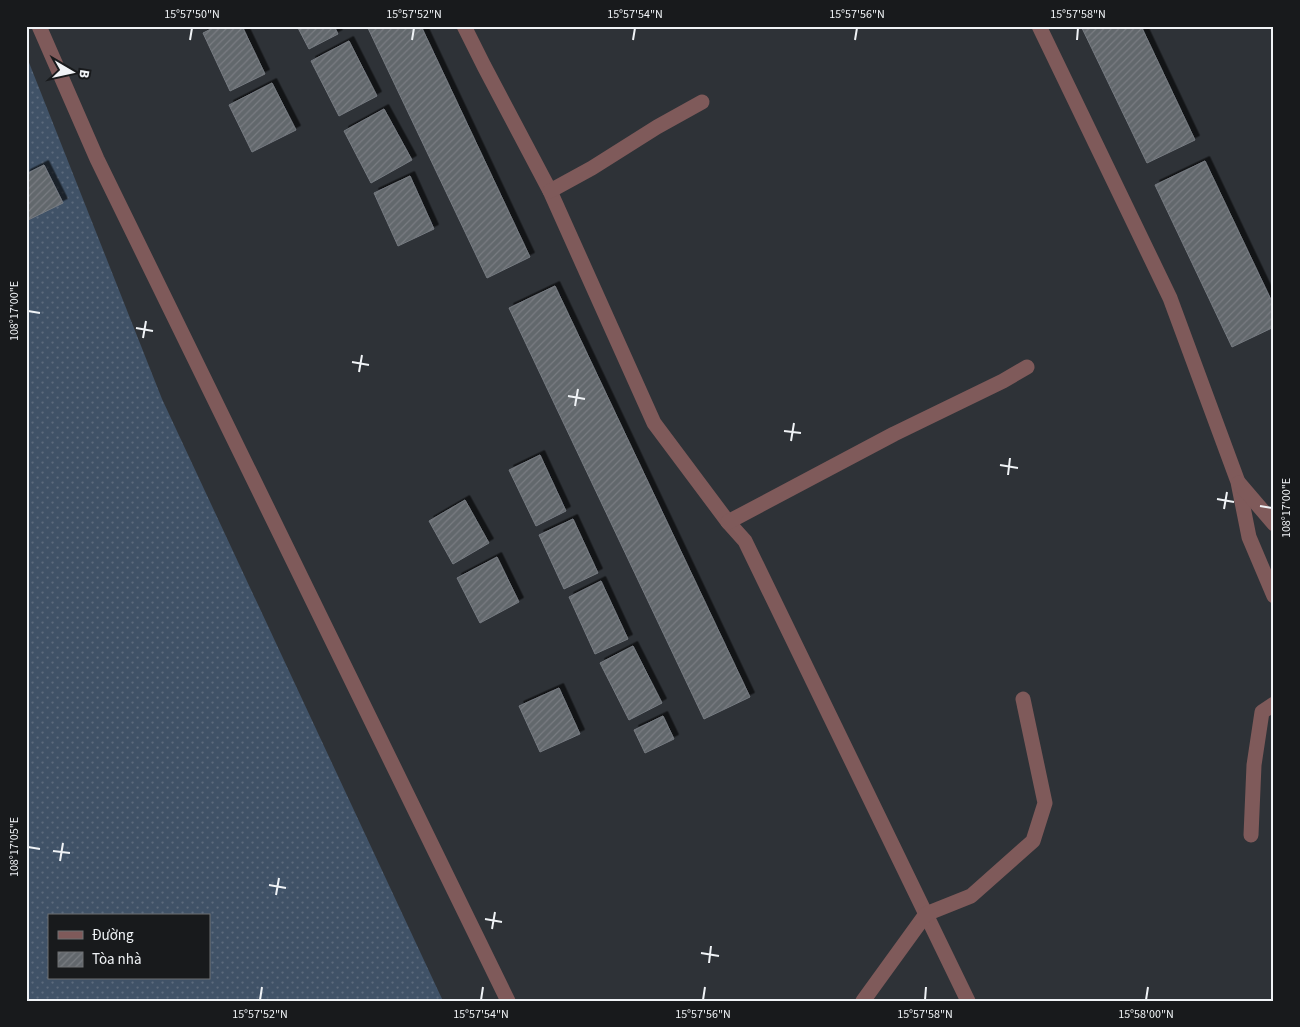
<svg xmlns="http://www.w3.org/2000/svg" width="1300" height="1027" font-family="'Source Sans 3',sans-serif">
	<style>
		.grass { fill: url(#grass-dots); fill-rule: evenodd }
		.building { fill: url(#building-hatch); stroke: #767b81; filter: url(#shadow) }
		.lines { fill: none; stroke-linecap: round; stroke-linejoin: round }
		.lane { stroke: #7f5a5a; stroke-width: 15 }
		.street { stroke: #7f5a5a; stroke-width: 15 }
		.ticks { fill: none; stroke: #f0f3f6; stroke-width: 2 }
		.neatline { fill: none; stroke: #f0f3f6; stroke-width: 2 }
		.ticks-label { font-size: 12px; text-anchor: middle; fill: #f0f3f6 }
	</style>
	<defs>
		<pattern id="grass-dots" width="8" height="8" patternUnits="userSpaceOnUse" patternTransform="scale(1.25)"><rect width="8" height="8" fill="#405267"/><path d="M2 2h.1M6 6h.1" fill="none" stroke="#5c6b7d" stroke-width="1.8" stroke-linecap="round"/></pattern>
		<pattern id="building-hatch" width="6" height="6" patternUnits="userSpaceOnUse" patternTransform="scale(1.25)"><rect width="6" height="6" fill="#62676c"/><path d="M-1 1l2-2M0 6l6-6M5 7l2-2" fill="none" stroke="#797d82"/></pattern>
		<filter id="shadow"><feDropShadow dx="4.5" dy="-4.5" stdDeviation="0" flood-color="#0009"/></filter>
	</defs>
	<rect width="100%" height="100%" fill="#2e3237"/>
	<path class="grass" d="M26,55l136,344 281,602h-417zM49,916h160v62h-160z"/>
	<g class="building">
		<polygon points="217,26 242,26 265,74 230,91 203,33"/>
		<polygon points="297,26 334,26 338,34 309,49"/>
		<polygon points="367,26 421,26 530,257 487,278"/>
		<polygon points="1081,26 1141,26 1195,140 1147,163"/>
		<polygon points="349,41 377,96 339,116 311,61"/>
		<polygon points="272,83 296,130 252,152 229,105"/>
		<polygon points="384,109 412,160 371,183 344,131"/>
		<polygon points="1205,161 1274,306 1274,327 1232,347 1155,185"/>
		<polygon points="44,165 63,203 26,221 26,174"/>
		<polygon points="410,176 434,229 398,246 374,193"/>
		<polygon points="555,286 750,697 704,719 509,308"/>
		<polygon points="540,455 566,511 536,526 509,470"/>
		<polygon points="465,500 489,543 453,564 429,521"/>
		<polygon points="573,519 598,573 564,589 539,535"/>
		<polygon points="497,557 519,602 480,623 457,578"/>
		<polygon points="601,581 628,639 595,654 569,597"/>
		<polygon points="633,646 662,703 629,720 600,663"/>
		<polygon points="559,688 580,734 540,752 519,706"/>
		<polygon points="663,716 674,739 645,753 634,730"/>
	</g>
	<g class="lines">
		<g class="lane">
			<polyline points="464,26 484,66 550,191 654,423 728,522 745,541 968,1001"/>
			<polyline points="1039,26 1170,298 1238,482 1249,537 1274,596"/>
			<polyline points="550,191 592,168 657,127 702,102"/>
			<polyline points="1239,483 1274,524"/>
			<polyline points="728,522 894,434 1003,381 1027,367"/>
			<polyline points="1251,835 1254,765 1262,712 1274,704"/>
			<polyline points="863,1001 926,914 971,896 1033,841 1045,803 1023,699"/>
		</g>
		<polyline class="street" points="39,26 97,159 508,1001"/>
	</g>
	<path class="ticks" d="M190,40l2,-12M412,40l2,-12M633,40l2,-12M855,40l2,-12M1077,40l1,-12M28,311l12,2M136,328l17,3M143,338l3,-17M352,362l17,3M359,372l3,-17M568,396l17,3M575,406l3,-17M784,431l17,2M791,441l3,-18M1000,465l18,3M1008,475l2,-17M1217,499l17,3M1260,506l12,2M1224,509l3,-17M28,847l12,2M53,851l17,2M60,861l3,-18M269,885l17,3M276,895l3,-17M485,919l17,3M492,929l3,-17M701,953l18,3M709,963l2,-17M260,1000l2,-13M481,1000l2,-13M703,1000l2,-13M925,1000l1,-13M1146,1000l2,-13"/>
	<rect width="1300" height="1027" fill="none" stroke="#181a1c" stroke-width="55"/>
	<rect x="48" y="914" width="162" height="65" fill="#181a1c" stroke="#6e7173"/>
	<rect x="58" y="931" width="25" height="8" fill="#7f5a5a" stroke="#6e7173"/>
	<text x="92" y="940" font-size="15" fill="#f0f3f6">Đường</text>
	<rect x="58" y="952" width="25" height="15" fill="url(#building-hatch)" stroke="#6e7173"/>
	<text x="92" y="964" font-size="15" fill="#f0f3f6">Tòa nhà</text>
	<g transform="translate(72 72) rotate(99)" stroke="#181a1c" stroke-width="4" paint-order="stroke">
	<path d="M0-4L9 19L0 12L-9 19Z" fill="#f0f3f6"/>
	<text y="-8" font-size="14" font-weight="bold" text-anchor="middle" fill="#f0f3f6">B</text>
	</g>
	<rect x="28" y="28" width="1244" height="972" class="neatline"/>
	<g class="ticks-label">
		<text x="192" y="18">15°57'50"N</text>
		<text x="414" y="18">15°57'52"N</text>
		<text x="635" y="18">15°57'54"N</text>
		<text x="857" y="18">15°57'56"N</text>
		<text x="1078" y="18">15°57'58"N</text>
		<text transform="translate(14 311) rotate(-90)" y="4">108°17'00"E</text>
		<text transform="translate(1286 508) rotate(-90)" y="4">108°17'00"E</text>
		<text transform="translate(14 847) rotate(-90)" y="4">108°17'05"E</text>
		<text x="260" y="1018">15°57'52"N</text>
		<text x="481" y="1018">15°57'54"N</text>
		<text x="703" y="1018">15°57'56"N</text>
		<text x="925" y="1018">15°57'58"N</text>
		<text x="1146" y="1018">15°58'00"N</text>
	</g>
</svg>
